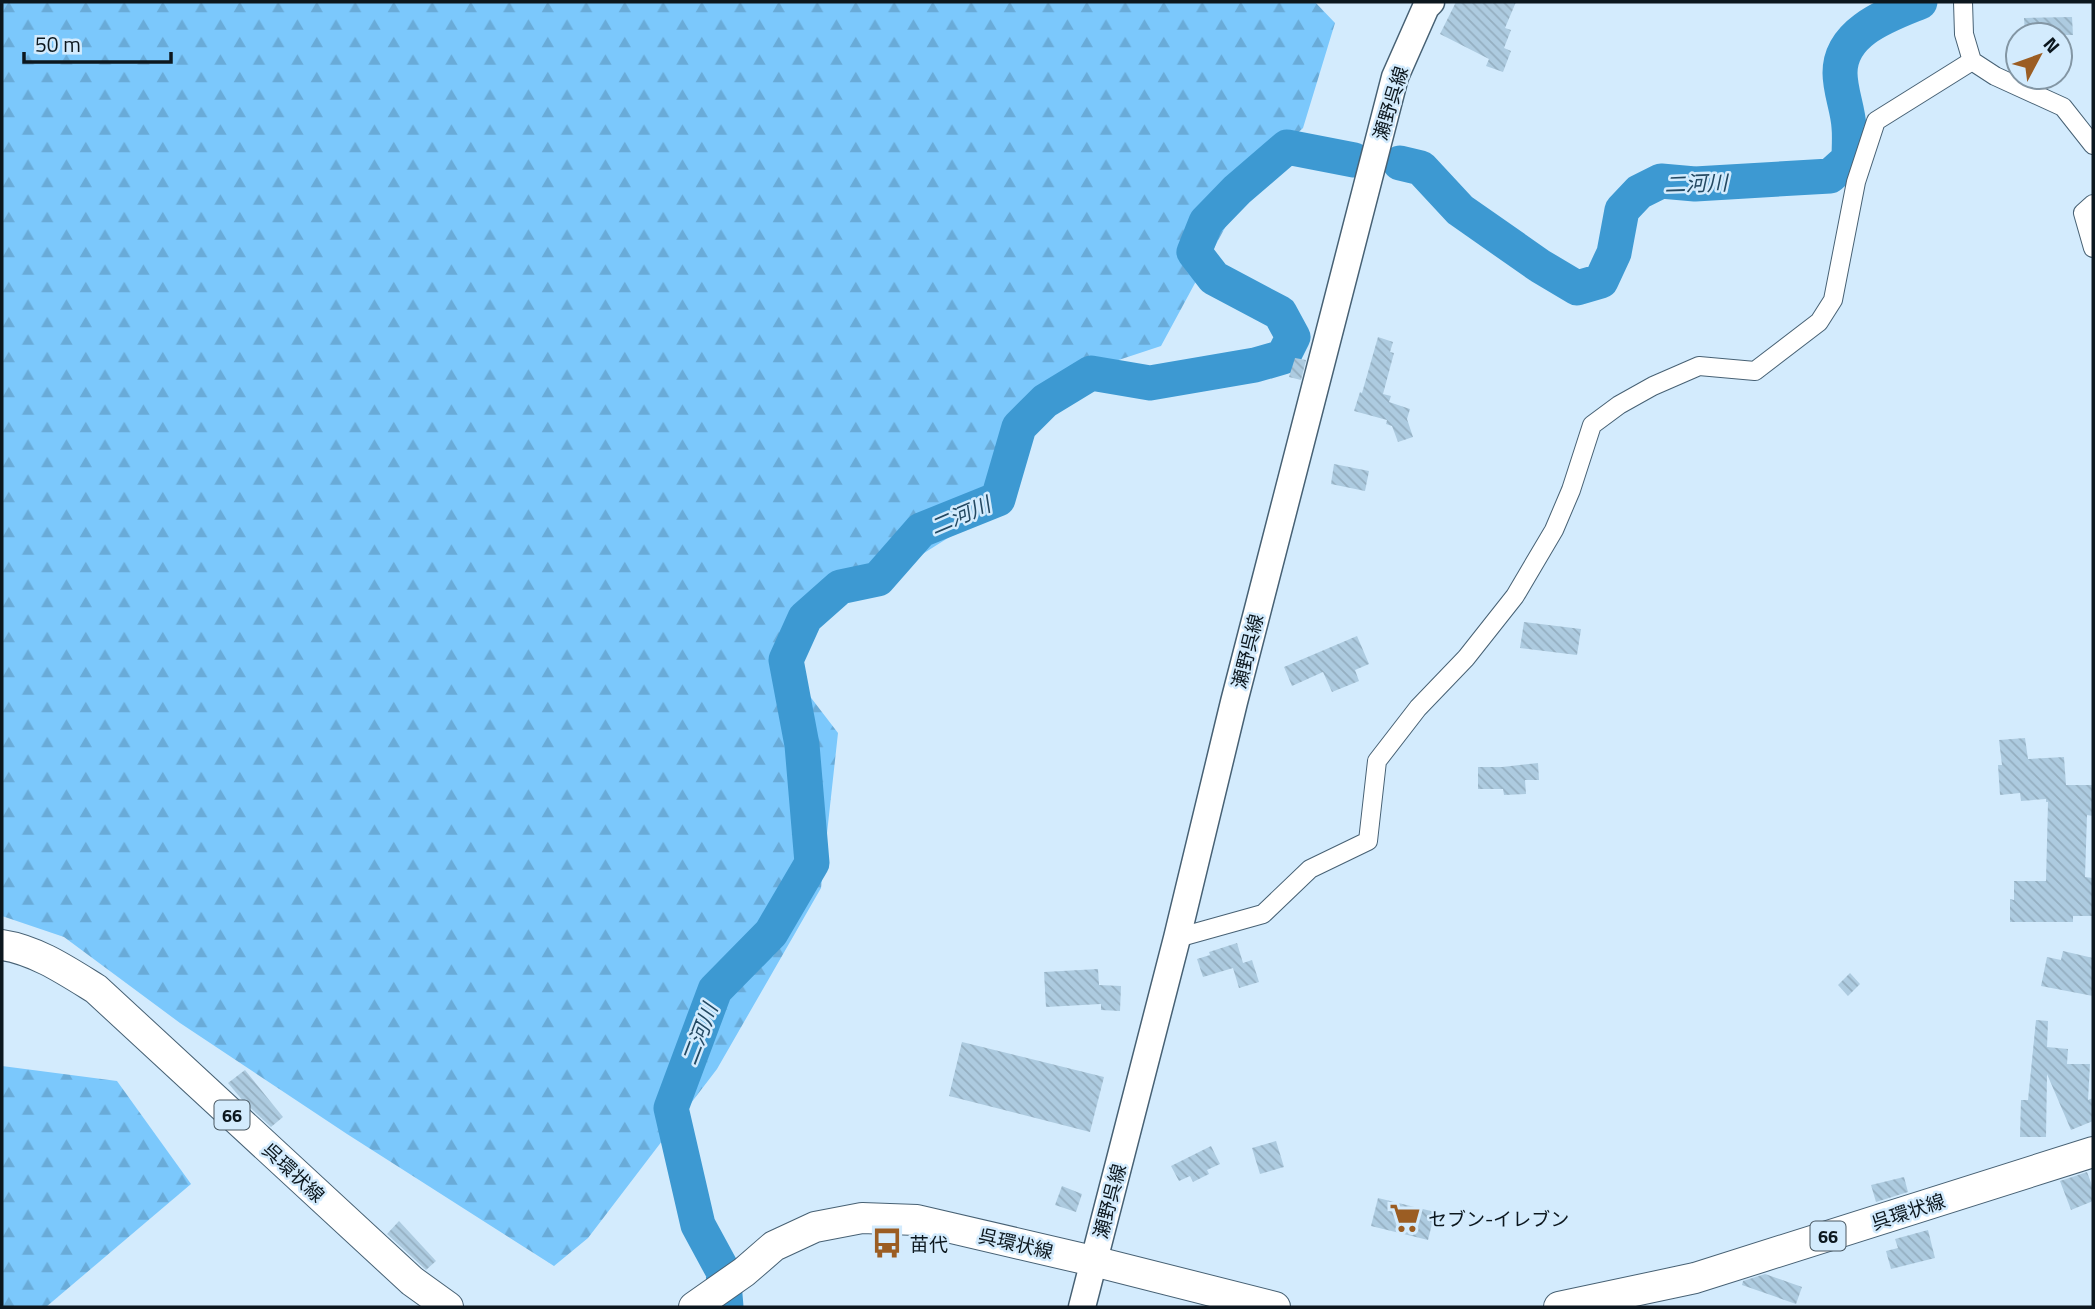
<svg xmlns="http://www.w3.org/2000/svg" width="2095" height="1309" font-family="'Titillium Web','Noto Sans JP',sans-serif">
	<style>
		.forest { fill: url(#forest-firs) }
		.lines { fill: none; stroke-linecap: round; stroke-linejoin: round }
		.river { stroke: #3d99d2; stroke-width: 35 }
		.building { fill: url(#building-back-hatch) }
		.street-casing { stroke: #476174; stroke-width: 20 }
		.secondary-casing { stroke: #476174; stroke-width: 29 }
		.primary-casing { stroke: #476174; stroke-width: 32 }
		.street { stroke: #fff; stroke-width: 18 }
		.secondary { stroke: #fff; stroke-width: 26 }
		.primary { stroke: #fff; stroke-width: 30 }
		.labels { text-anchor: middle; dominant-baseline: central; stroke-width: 5; stroke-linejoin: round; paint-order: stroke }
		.shield { fill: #d3ebfd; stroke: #485761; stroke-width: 2 }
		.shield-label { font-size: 18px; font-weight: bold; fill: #0c171e }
		.street-label { font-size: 19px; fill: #0c171e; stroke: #d3ebfd }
		.poi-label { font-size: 19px; fill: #0c171e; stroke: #d3ebfd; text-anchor: start }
		.water-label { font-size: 21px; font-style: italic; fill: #244962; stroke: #d3ebfd }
	</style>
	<defs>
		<pattern id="forest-firs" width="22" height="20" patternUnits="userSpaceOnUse" patternTransform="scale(1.75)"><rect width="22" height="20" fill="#7bc8fc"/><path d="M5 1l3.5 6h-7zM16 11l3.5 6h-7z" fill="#69abd8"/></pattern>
		<pattern id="building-back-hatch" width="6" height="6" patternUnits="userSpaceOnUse" patternTransform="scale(1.75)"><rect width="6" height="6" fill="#adcbe0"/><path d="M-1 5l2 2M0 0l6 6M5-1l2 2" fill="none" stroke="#94aec0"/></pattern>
	</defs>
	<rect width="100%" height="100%" fill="#d3ebfd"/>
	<g class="forest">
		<polygon points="2,2 1315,2 1335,23 1303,128 1254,174 1161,346 1058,380 1005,502 875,584 826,600 789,669 838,733 821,888 717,1069 588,1238 554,1266 347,1134 180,1023 64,937 2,916"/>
		<polygon points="2,1066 117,1081 191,1184 46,1307 2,1307"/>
	</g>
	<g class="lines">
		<g class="river">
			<path d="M1400,163l21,5 39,42 80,56 37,22 24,-7 13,-28 8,-43 17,-18 22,-11 34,3 135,-8 19,-17c0,-10 1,-22 0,-32 -1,-18 -9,-36 -9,-54 0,-42 48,-58 80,-71"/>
			<polyline points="726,1307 723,1271 698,1225 671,1108 715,990 771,933 812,863 802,745 786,660 805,618 840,587 878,579 921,530 998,499 1019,427 1045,401 1091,373 1150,383 1255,365 1283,357 1293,337 1280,313 1214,278 1194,252 1206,222 1237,190 1287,147 1354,160"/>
		</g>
	</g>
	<g class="building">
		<polygon points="1456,2 1516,2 1505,28 1511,30 1504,48 1511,51 1503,72 1486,66 1489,59 1440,34"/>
		<polygon points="2072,17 2073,35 2025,35 2024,18"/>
		<polygon points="1378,337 1393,342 1390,352 1394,353 1383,394 1391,396 1389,402 1410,409 1407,419 1413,437 1398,442 1392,426 1386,424 1387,420 1354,411 1360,392 1362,393"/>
		<polygon points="1295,358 1306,360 1301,380 1289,377"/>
		<polygon points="1334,464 1369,471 1365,491 1331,484"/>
		<polygon points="1524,622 1581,629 1577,655 1520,648"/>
		<polygon points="1357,636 1369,664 1355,670 1359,681 1332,692 1323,672 1292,686 1284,667"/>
		<polygon points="2025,738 2028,759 2064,757 2066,785 2093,785 2093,816 2087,815 2085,877 2093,878 2093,916 2073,916 2073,922 2010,922 2010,899 2014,900 2014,881 2046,881 2048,802 2046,802 2046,799 2021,801 2020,793 2000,795 1998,765 2002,765 1999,740"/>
		<polygon points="1538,763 1539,780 1525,780 1526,794 1504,795 1503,789 1478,789 1478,767 1502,767"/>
		<polygon points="1237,943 1243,963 1252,960 1259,982 1239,988 1233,968 1203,977 1197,959 1210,955 1209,952"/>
		<polygon points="2063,951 2093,958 2093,996 2041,986 2047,957 2061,960"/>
		<polygon points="1098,969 1099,985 1121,986 1120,1011 1101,1010 1101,1004 1046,1007 1044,972"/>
		<polygon points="1850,973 1860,984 1848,996 1838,985"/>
		<polygon points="2036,1020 2048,1021 2047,1047 2068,1049 2067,1064 2090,1064 2088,1100 2093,1098 2093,1121 2071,1130 2047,1074 2046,1137 2020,1137 2021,1100 2028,1100"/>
		<polygon points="962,1042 1104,1077 1090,1132 949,1096"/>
		<polygon points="245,1070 283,1117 271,1127 244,1102 228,1083"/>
		<polygon points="1276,1141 1284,1167 1260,1174 1252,1148"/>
		<polygon points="1211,1146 1220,1164 1207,1170 1209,1174 1193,1182 1190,1176 1179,1181 1171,1166"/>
		<polygon points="2087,1172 2093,1188 2093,1201 2071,1210 2060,1181"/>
		<polygon points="1904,1177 1908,1192 1876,1202 1871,1185"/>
		<polygon points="1062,1186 1082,1194 1076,1212 1055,1205"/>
		<polygon points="1378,1198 1435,1212 1428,1240 1371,1226"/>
		<polygon points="399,1221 436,1261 426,1270 387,1234"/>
		<polygon points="1928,1230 1935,1258 1891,1269 1886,1251 1898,1248 1895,1239"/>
		<polygon points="1765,1274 1802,1287 1796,1304 1742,1285 1743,1281"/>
	</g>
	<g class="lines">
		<g class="street-casing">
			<g id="street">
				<polyline points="1963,2 1964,34 1972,61 1995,76 2063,107 2093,145"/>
				<polyline points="2093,204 2083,213 2093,248"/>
				<polyline points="1177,938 1263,914 1310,869 1368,841 1377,761 1418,708 1466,658 1515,596 1554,530 1571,490 1592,425 1619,405 1653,386 1699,366 1755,371 1819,322 1833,300 1856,182 1876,121 1972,61"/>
			</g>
		</g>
		<g class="secondary-casing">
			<polyline id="secondary" points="1082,1307 1177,938 1234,702 1395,77 1426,7 1431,2"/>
		</g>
		<g class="primary-casing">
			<g id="primary">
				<path d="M2,945c34,5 65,26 94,44l316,292 36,26"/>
				<polyline points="694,1307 744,1272 774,1246 815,1227 862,1218 917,1220 1093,1261 1275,1307"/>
				<polyline points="1559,1307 1695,1278 2093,1152"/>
			</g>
		</g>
		<use href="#street" class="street"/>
		<use href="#secondary" class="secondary"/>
		<use href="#primary" class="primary"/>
	</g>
	<defs>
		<g id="supermarket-bare" transform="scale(2.415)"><path d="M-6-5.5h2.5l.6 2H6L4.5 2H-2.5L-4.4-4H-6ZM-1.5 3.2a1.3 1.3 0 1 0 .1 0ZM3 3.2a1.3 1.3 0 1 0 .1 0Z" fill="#9b5d23" stroke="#d3ebfd" stroke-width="2.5" paint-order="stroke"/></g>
		<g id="bus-bare" transform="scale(2.415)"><path d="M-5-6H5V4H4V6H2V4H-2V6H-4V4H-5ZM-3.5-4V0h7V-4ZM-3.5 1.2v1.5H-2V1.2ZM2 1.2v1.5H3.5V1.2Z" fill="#9b5d23" stroke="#d3ebfd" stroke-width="2.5" paint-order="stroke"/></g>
	</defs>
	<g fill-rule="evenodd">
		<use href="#supermarket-bare" x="1405" y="1218"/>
		<use href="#bus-bare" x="887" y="1243"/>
	</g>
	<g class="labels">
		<g class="shield">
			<rect x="214.5" y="1100.5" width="35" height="29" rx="5"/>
			<rect x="1810.5" y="1221.5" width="35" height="29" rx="5"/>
		</g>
		<g class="shield-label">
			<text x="232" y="1115">66</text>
			<text x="1828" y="1236">66</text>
		</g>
		<g class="street-label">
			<text transform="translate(1390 103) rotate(-73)">瀬野呉線</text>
			<text transform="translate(1247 651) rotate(-76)">瀬野呉線</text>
			<text transform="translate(294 1172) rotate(43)">呉環状線</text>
			<text transform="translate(1109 1201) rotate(-75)">瀬野呉線</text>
			<text transform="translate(1908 1211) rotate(-18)">呉環状線</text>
			<text transform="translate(1016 1243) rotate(13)">呉環状線</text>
		</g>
		<g class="poi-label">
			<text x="1428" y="1218">セブン-イレブン</text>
			<text x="910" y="1243">苗代</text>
		</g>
		<g class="water-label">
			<text transform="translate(1696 183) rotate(-2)">二河川</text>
			<text transform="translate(960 515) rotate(-23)">二河川</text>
			<text transform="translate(699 1034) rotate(-69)">二河川</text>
		</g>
	</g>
	<rect width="2095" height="1309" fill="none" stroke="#0c171e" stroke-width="7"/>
	<g transform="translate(2039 56) rotate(49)"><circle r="33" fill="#d3ebfd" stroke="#8396a4" stroke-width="2"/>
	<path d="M0-5L12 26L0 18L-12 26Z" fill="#9b5d23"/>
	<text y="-10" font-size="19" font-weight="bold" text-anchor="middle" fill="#0c171e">N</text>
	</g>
	<path d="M24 52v10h147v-10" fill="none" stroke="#0c171e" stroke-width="3.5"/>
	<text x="35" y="52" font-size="21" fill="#0c171e" stroke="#d3ebfd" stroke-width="5" paint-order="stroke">50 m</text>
</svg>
